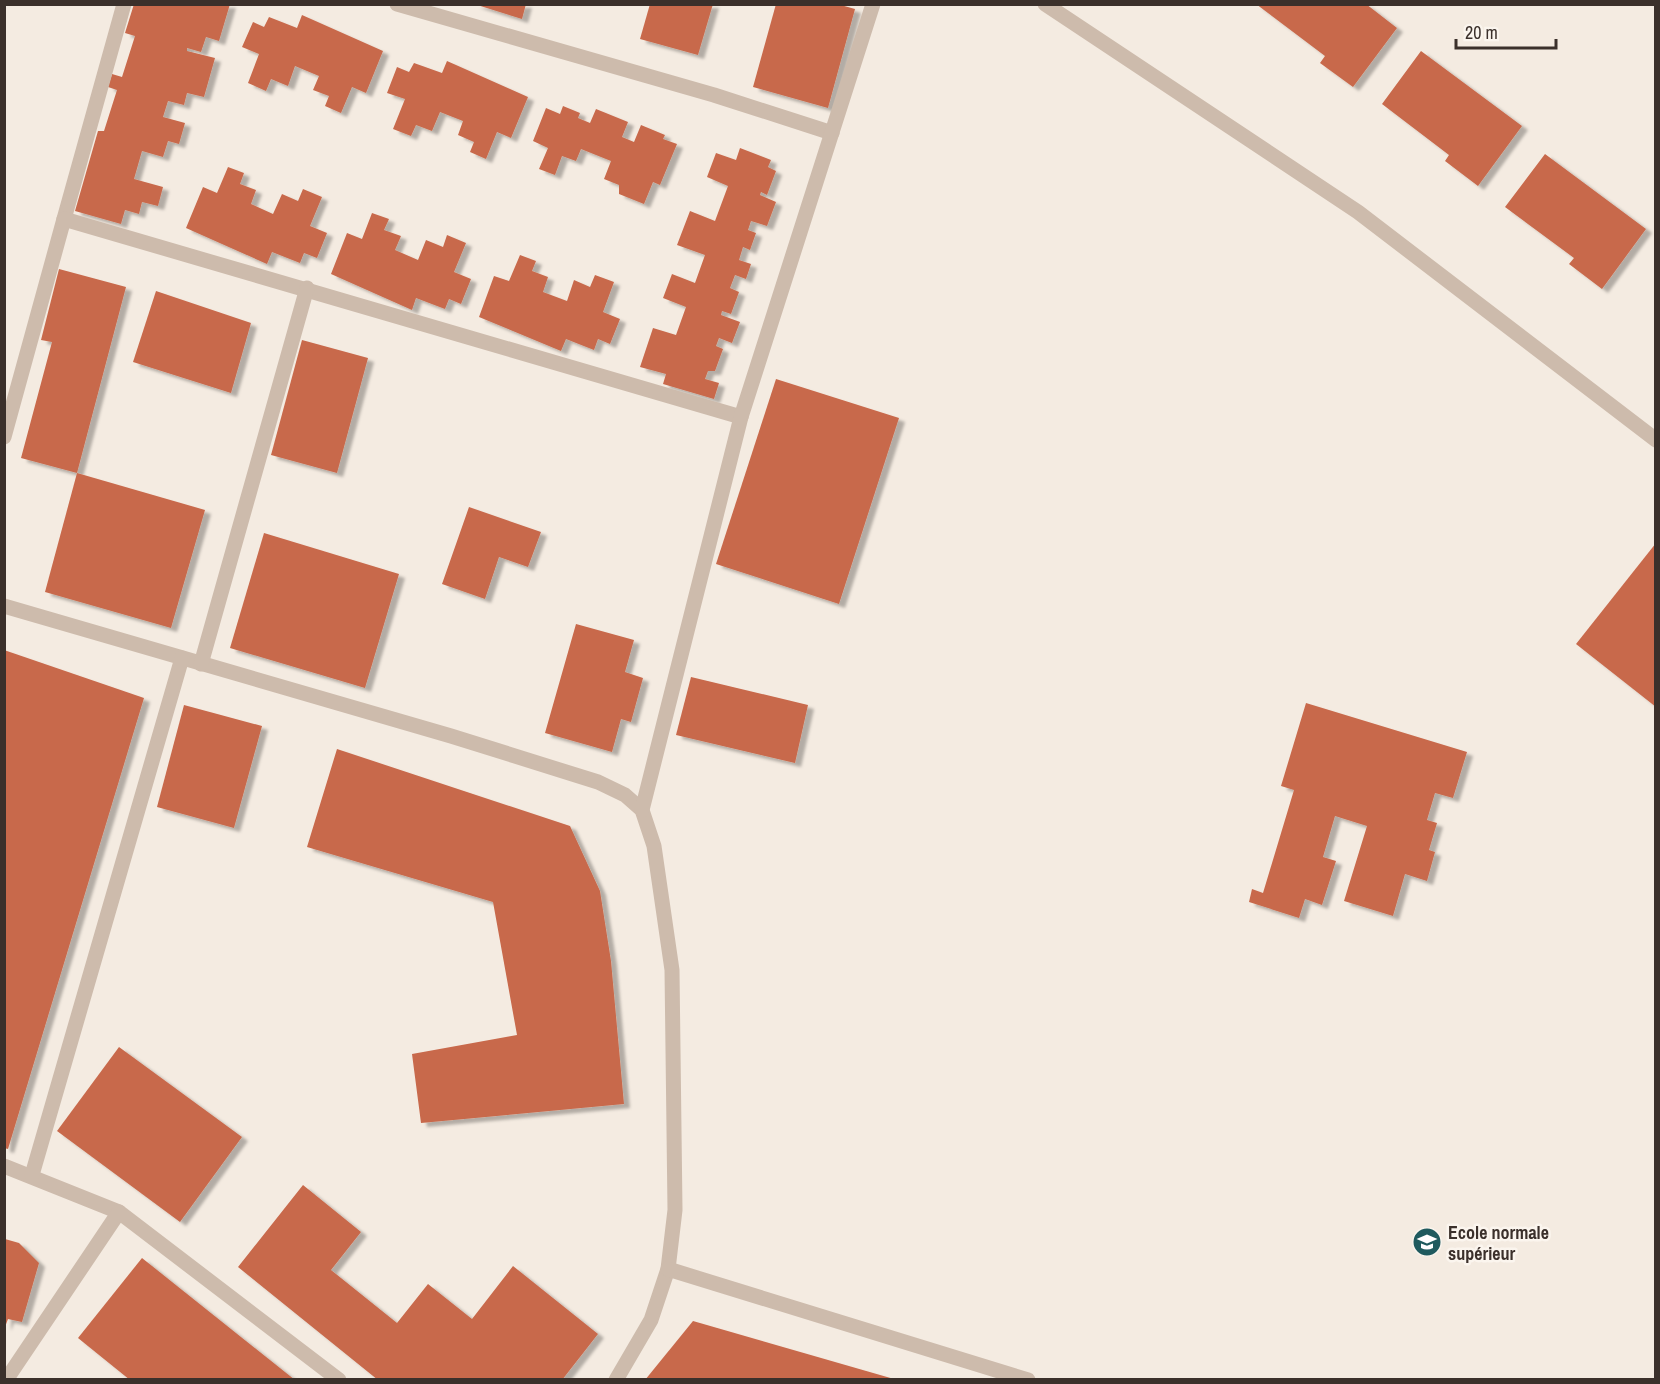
<svg xmlns="http://www.w3.org/2000/svg" width="1660" height="1384" font-family="'Archivo Narrow',sans-serif">
	<style>
		.building { fill: #c8694b; filter: url(#shadow) }
		.lines { fill: none; stroke-linecap: round; stroke-linejoin: round }
		.minor { stroke: #cdbbac; stroke-width: 15 }
		.labels { text-anchor: middle; dominant-baseline: central; stroke-width: 5; stroke-linejoin: round; paint-order: stroke }
		.poi-label { font-size: 18px; font-weight: bold; fill: #3b302b; stroke: #fbf5ee; text-anchor: start }
	</style>
	<defs>
		<filter id="shadow"><feDropShadow dx="6" dy="4" stdDeviation="1.5" flood-color="#0004"/></filter>
	</defs>
	<rect width="100%" height="100%" fill="#f4ebe1"/>
	<g class="building">
		<polygon points="134,4 230,4 219,41 206,37 201,52 187,48 187,51 215,58 204,97 187,93 184,105 168,101 163,117 185,123 179,144 168,141 163,157 142,151 134,179 163,187 158,206 142,202 139,214 125,210 121,224 75,211 98,131 104,131 117,90 108,87 112,74 122,77 135,36 125,33"/>
		<polygon points="474,4 526,4 522,19"/>
		<polygon points="650,4 713,4 698,55 640,39"/>
		<polygon points="776,4 837,4 855,9 828,108 753,87"/>
		<polygon points="1256,4 1366,4 1397,28 1353,87 1320,63 1325,56"/>
		<polygon points="302,15 383,51 366,93 352,87 341,113 325,106 329,96 313,90 319,76 295,66 288,86 271,79 266,91 248,83 259,54 242,47 253,22 264,27 269,17 297,28"/>
		<polygon points="1421,51 1522,126 1478,186 1445,161 1449,155 1382,104"/>
		<polygon points="447,61 528,97 511,138 497,132 486,159 470,152 474,142 458,135 463,121 440,112 432,131 416,125 411,136 393,129 405,99 387,93 397,67 409,72 414,63 442,73"/>
		<polygon points="563,106 580,113 578,118 590,123 596,109 628,122 622,137 634,142 641,125 665,135 663,139 677,144 660,185 653,182 644,204 619,194 619,185 604,179 611,161 581,149 576,161 562,156 555,175 539,169 548,148 533,141 546,108 560,114"/>
		<polygon points="740,148 771,160 768,167 776,171 767,195 761,192 760,195 776,202 767,226 751,221 748,230 756,233 750,250 743,247 739,260 751,264 746,279 735,275 730,288 739,292 731,314 722,311 721,315 740,322 732,343 719,338 716,346 723,349 715,371 708,371 705,379 719,383 714,399 663,384 666,374 640,367 653,328 676,335 686,307 663,298 672,274 695,283 705,255 677,245 690,211 715,221 728,186 707,177 716,153 736,160"/>
		<polygon points="1545,154 1646,229 1602,289 1569,264 1574,258 1505,207"/>
		<polygon points="228,167 244,173 240,184 256,190 251,204 273,214 282,194 298,201 303,189 322,197 310,226 327,233 317,258 304,253 300,263 272,252 267,264 186,228 203,187 217,193"/>
		<polygon points="372,213 389,219 384,230 401,236 395,250 418,260 426,240 443,247 447,235 466,243 454,272 471,279 461,304 449,299 445,309 416,298 412,310 331,274 347,233 362,239"/>
		<polygon points="520,255 536,261 532,271 548,277 543,292 567,301 574,280 590,287 595,275 614,282 603,312 620,319 610,344 598,339 594,350 566,339 561,351 479,317 494,276 509,281"/>
		<polygon points="59,269 126,287 77,473 21,458 52,342 41,340"/>
		<polygon points="156,291 251,323 231,393 133,362"/>
		<polygon points="302,340 368,358 337,473 271,455"/>
		<polygon points="776,379 899,418 839,604 716,564"/>
		<polygon points="77,473 205,510 171,628 45,592"/>
		<polygon points="469,507 541,532 528,567 499,557 485,599 442,584"/>
		<polygon points="264,533 399,574 365,688 230,648"/>
		<polygon points="1656,543 1656,707 1576,644"/>
		<polygon points="576,624 634,640 625,672 643,678 631,722 621,719 612,752 545,733"/>
		<polygon points="4,650 144,698 8,1149 4,1148"/>
		<polygon points="691,677 808,705 795,763 676,735"/>
		<polygon points="1306,703 1467,752 1453,798 1435,793 1427,820 1437,823 1429,850 1435,852 1427,881 1405,874 1393,916 1344,901 1367,826 1335,816 1323,857 1336,861 1322,905 1305,899 1299,918 1249,902 1252,889 1263,893 1294,790 1281,786"/>
		<polygon points="184,705 262,726 234,828 157,807"/>
		<polygon points="337,749 570,826 600,891 611,961 624,1104 421,1123 412,1054 517,1035 493,902 307,847"/>
		<polygon points="119,1047 242,1137 180,1222 57,1131"/>
		<polygon points="303,1185 361,1232 331,1270 397,1323 428,1284 472,1319 513,1266 598,1334 562,1380 378,1380 238,1267"/>
		<polygon points="5,1239 19,1243 39,1263 22,1322 8,1319 5,1327"/>
		<polygon points="142,1258 295,1380 130,1380 78,1338"/>
		<polygon points="693,1321 894,1379 894,1380 645,1380"/>
	</g>
	<g class="lines">
		<g class="minor">
			<polyline points="397,4 714,95 832,133"/>
			<polyline points="1045,4 1358,212 1656,440"/>
			<polyline points="64,219 124,4"/>
			<polyline points="4,437 64,219 741,417"/>
			<polyline points="4,606 451,736 598,782 625,795 642,810 654,846 672,970 675,1210 668,1269 651,1320 616,1380"/>
			<polyline points="201,664 307,288"/>
			<polyline points="642,810 741,417 873,4"/>
			<polyline points="4,1166 119,1212"/>
			<polyline points="32,1175 182,658"/>
			<polyline points="668,1269 1028,1380"/>
			<polyline points="6,1380 119,1212 339,1380"/>
		</g>
	</g>
	<defs>
		<g id="university-disc" transform="scale(1.5)"><circle r="9.5" fill="#1f5a5e" stroke="#fbf5ee"/><path d="M0-5L7-2L0 1L-7-2ZM-4 1L0 2.5L4 1V4Q0 6-4 4Z" fill="#fff"/></g>
	</defs>
	<g fill-rule="evenodd">
		<use href="#university-disc" x="1427" y="1242"/>
	</g>
	<g class="labels">
		<g class="poi-label">
			<text x="1448" y="1232">Ecole normale<tspan x="1448" dy="21">supérieur</tspan></text>
		</g>
	</g>
	<rect width="1660" height="1384" fill="none" stroke="#3b302b" stroke-width="12"/>
	<path d="M1456 39v9h100v-9" fill="none" stroke="#3b302b" stroke-width="3"/>
	<text x="1465" y="39" font-size="18" fill="#3b302b" stroke="#fbf5ee" stroke-width="4.5" paint-order="stroke">20 m</text>
</svg>
